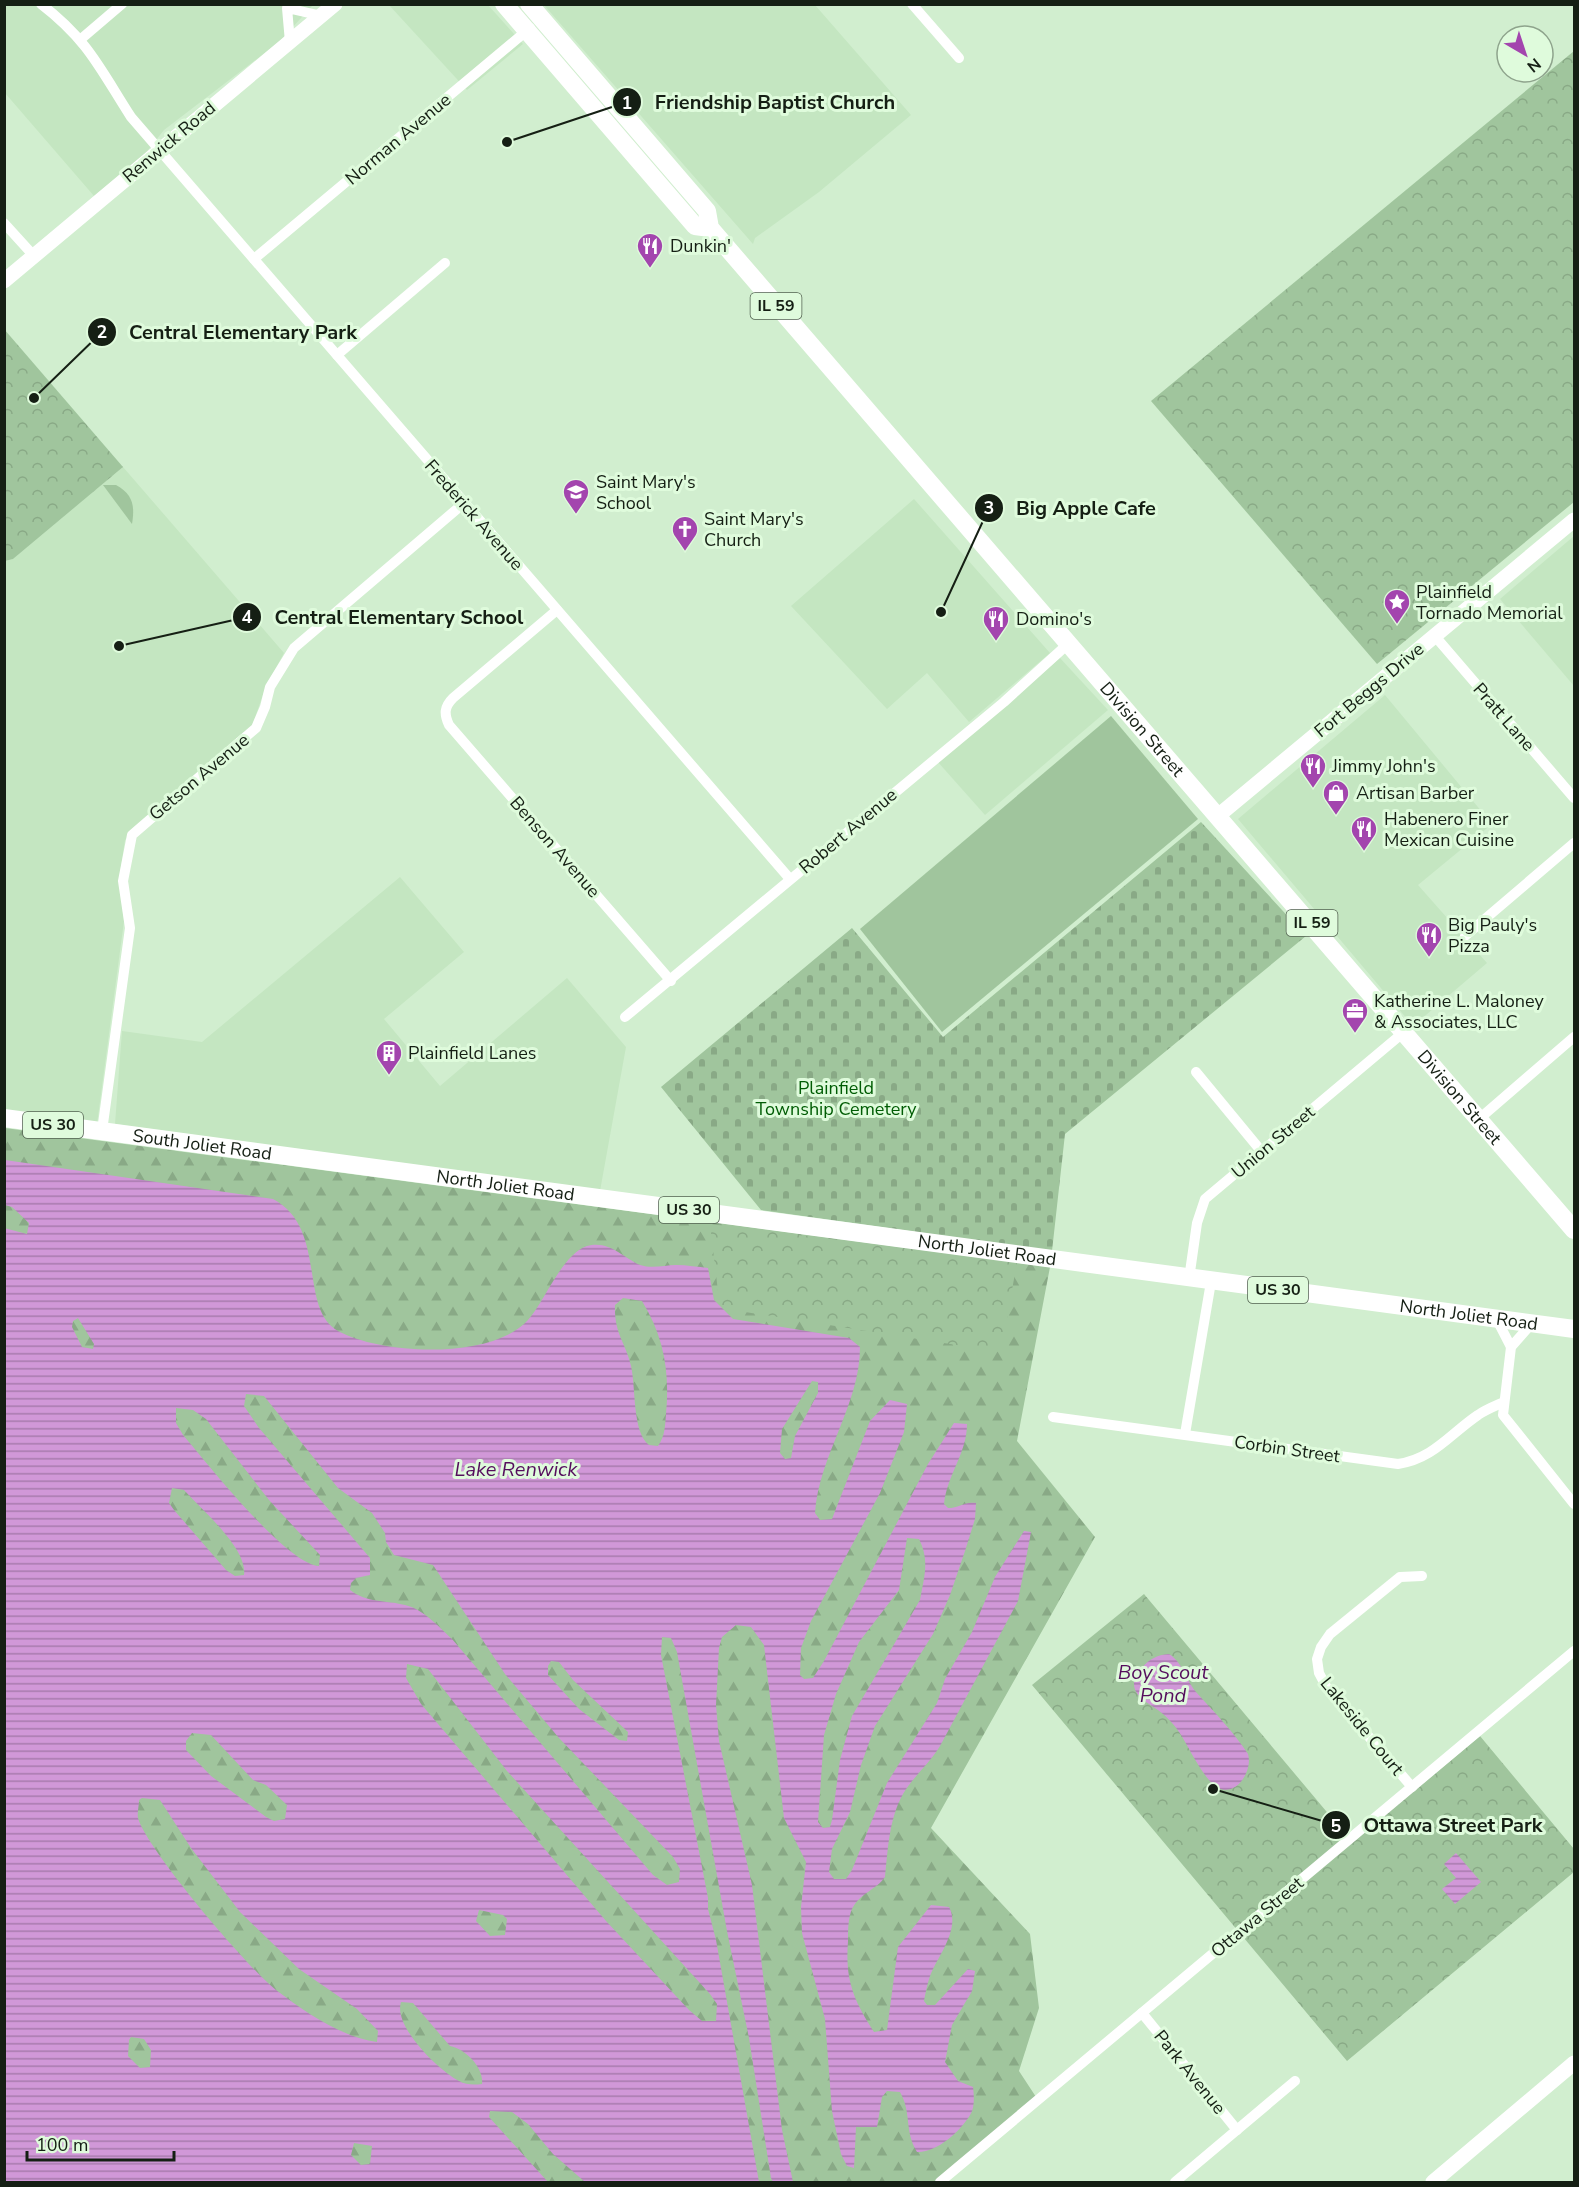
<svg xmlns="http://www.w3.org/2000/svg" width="1579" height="2187" font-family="'Nunito Sans',sans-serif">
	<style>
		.built { fill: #c4e6c1 }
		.grass { fill: #a0c59d }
		.forest { fill: url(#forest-firs) }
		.cemetery { fill: url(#cemetery-stones) }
		.park { fill: url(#park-crowns) }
		.water { fill: url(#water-rules); fill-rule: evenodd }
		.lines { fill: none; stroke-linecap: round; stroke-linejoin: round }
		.street { stroke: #fff; stroke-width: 10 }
		.secondary { stroke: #fff; stroke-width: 15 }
		.primary { stroke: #fff; stroke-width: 18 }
		.labels { text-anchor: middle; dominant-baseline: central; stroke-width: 6; stroke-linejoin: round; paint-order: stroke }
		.shield { fill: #dffbdc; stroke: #526150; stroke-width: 1.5 }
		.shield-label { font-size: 16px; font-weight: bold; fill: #151f14 }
		.street-label { font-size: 18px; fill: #151f14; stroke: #dffbdc }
		.poi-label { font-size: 18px; fill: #151f14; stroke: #dffbdc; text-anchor: start }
		.park-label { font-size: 18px; fill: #005c04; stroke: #dffbdc }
		.water-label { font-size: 20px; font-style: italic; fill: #550e5d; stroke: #dffbdc }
		.leader { fill: none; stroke: #151f14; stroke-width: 2 }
		.callout-dot { fill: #151f14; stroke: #dffbdc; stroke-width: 2 }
		.mark-label { font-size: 18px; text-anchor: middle; font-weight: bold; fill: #fff }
		.callout-label { font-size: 20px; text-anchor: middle; font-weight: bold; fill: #151f14; stroke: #dffbdc; stroke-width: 6; stroke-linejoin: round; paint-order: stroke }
	</style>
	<defs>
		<pattern id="forest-firs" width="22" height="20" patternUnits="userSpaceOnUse" patternTransform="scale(1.5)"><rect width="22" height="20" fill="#a0c59d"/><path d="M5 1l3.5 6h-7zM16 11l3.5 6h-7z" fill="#89a986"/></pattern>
		<pattern id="cemetery-stones" width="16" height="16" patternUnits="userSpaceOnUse" patternTransform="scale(1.5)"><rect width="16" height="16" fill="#a0c59d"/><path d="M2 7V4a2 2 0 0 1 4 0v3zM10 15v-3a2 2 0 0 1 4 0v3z" fill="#89a986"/></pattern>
		<pattern id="park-crowns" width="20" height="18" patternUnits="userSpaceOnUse" patternTransform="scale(1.5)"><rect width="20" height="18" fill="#a0c59d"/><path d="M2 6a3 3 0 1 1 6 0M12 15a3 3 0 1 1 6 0" fill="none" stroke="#89a986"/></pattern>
		<pattern id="water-rules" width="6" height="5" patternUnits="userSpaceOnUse" patternTransform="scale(1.5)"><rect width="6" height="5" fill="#d198d8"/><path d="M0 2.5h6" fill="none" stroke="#a87bae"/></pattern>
	</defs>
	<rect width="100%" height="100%" fill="#d1eecf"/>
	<g class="built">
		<polygon points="4,5 313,5 279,42 164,130 144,155 94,196 5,93"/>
		<polygon points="389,5 488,5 523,44 467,90"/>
		<polygon points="544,5 815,5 911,115 819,192 755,238 753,244"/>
		<polygon points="123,467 284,653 266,686 252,726 154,809 125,840 119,880 124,921 97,1124 5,1111 5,561 13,559"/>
		<polygon points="914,499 1050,653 969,722 927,673 887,709 791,606"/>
		<polygon points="1574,536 1574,686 1500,599"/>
		<polygon points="1060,658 1108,710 985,815 937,761"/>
		<polygon points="1385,695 1492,824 1418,885 1487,963 1413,1026 1238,819"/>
		<polygon points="400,877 464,952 384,1019 440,1086 567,978 626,1047 600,1191 115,1124 122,1031 202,1042"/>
	</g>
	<g class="grass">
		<path d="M103,485h13c17,9 19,21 16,39z"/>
		<polygon points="1111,716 1198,819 942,1032 860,929"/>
	</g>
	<polygon class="forest" points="5,1128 1050,1267 1017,1441 1095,1537 931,1828 1030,1934 1039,2008 1019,2071 1038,2100 940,2182 5,2182"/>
	<polygon class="cemetery" points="1201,822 1306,936 1065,1134 1052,1251 761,1210 661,1087 852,928 943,1037"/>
	<g class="park">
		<polygon points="1574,51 1574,502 1377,664 1151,401"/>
		<polygon points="4,329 123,467 13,559 5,561"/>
		<polygon points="710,1224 1017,1262 1001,1352 720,1308"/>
		<polygon points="1144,1594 1352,1842 1480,1736 1574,1849 1574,1872 1347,2061 1032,1685"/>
	</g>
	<g class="water">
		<path d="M5,1160l268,39c55,29 25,110 65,132 44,24 154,29 190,-11 16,-17 34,-66 59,-74 22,-6 35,11 53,19 12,4 25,0 36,0 11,0 22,2 32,3l6,32 19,19 116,19 11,9c0,58 -41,108 -45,166l5,7 12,-1 38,-98 20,-21 17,4 -3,28 -24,61 -69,128 -10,27 -1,27 4,4 9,-1 11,-17 104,-197 26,-41 13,1c0,29 -20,51 -23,80l4,4c11,0 17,-7 28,-5l-1,16 -10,32 -15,44 -17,39 -58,92 -14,39 -11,47 -18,37 -3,23 5,7h12l6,-9 35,-87 50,-80 8,-24 27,-47 23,-55 29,-46 7,1 -13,69 -78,145c-11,18 -27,31 -37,48 -14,25 -15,55 -18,83 -9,13 -25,16 -33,32 -4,9 -4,22 -4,32 -3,39 5,58 26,91l13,-2 11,-83 33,-42 18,2c11,19 -8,46 -16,62 -5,10 -7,22 -9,32l3,4h8l33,-36 7,2 -3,20 -20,34 -7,37 13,19 15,6c1,8 2,21 -3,28 -10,17 -34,38 -53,37 -13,-21 -5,-39 -17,-60l-13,-1 -5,6 -5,30h-21l-2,41 -7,-2 -6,-12 -9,-43 -7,-92 -23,-86 -1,-26 5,-45 -22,-44 -20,-173 -13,-18 -15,-2 -14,12 -3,11 -3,57 3,36 33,144 30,245 11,52h-20l-2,-4 -22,-140 -22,-107 -50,-279 -6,-14 -9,-1 -1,18 47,243v11l8,31 43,242h-174l-32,-28 -25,-30 -16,-12 -22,-1 -1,6 59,65h-543l-1,-954 23,6 2,-11 -17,-16 -7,-2zM623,1298l19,3c22,36 28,71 24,113 -1,12 -1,22 -8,32l-9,-1c-17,-13 -13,-58 -18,-79 -6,-25 -17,-32 -16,-61zM78,1318l16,26 -1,5 -11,-2 -10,-20 1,-6zM812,1381l6,1v11l-23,43 -4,22 -6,1 -5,-6 2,-24zM246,1394l18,2 74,92 34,25 13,20 1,9 8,13 39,10 72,109 54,64 114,119 7,12 -1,13 -12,3 -14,-10 -201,-236c-13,-12 -29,-30 -47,-34 -20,-5 -38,-2 -55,-15l1,-7 5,-5 14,-3v-17l-111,-130 -15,-22zM176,1408l17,2 13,9 63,81 51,55 -1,11c-33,-2 -112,-103 -136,-131l-7,-12zM172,1488l12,2c18,20 64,59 60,85l-9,1 -9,-6 -52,-60 -5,-7zM907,1538l12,1c11,22 5,38 1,61l-68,116 -12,44 -8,60 -2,7 -7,1 -5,-6 6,-87 12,-41 23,-52 40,-52zM551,1661l8,1 14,18 55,52 -1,9 -8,-1 -40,-31 -31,-34v-9zM407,1664l21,5 79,102 203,223 7,10 -1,17h-14l-13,-11 -83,-89 -185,-217 -15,-26zM192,1733l19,2 42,45 13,5 21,20 -2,14 -11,2 -8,-4 -55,-41 -25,-26v-9zM142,1798l18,2 31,48 49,64 59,57 58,40 21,22 -1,11c-36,-5 -72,-30 -101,-52 -28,-22 -129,-140 -138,-172 -1,-5 1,-12 1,-18zM479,1910l24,5 4,4 -2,16 -15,1 -14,-15zM401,2002l12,1 37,43c16,3 34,22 32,38 -8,1 -16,1 -23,-3 -21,-11 -66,-55 -58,-79zM131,2037l13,2 7,11 -1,17 -10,1 -12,-12 1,-16zM354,2143l18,3 -2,18 -9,1 -10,-10z"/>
		<path d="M1169,1654c14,9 17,26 27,38 18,20 37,39 52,62 5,16 -11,43 -30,34 -13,-7 -29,-40 -37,-53 -4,-7 -12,-16 -18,-21 -14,-12 -42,-21 -22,-45 8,-10 16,-14 28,-15z"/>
		<polygon points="1456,1853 1481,1882 1455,1904 1442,1889 1456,1878 1444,1864"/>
	</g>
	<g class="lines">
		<g class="street">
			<path d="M41,4c48,37 59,65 90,113l659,762"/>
			<polyline points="912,4 959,58"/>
			<polyline points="81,39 122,4"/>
			<polyline points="290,42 287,8 322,16"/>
			<polyline points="4,223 34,256"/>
			<polyline points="254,259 530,28"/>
			<polyline points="337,355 445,263"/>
			<path d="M557,610l-104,88c-9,9 -9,16 -4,27l222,256"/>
			<polyline points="1434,635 1574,798"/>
			<polyline points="1465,936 1574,843"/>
			<polyline points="625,1017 1004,702 1069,643"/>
			<polyline points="1196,1072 1262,1152"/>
			<polyline points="1479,1119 1574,1037"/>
			<polyline points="102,1131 130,928 123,881 132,835 256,728 265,707 270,687 294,648 464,503"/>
			<polyline points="1189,1279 1197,1223 1205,1199 1404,1032"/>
			<polyline points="1496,1318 1511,1347"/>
			<polyline points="1533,1322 1511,1347 1503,1415 1574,1504"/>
			<path d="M1053,1417l345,47c35,-5 52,-30 80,-49 7,-5 17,-9 26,-13"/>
			<polyline points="1185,1434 1211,1282"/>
			<polyline points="1412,1787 1327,1688 1319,1673 1317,1659 1321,1647 1330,1634 1400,1577 1422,1576"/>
			<polyline points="1142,2013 1237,2130"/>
			<polyline points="940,2182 1574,1651"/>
			<polyline points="1175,2182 1295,2081"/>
		</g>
		<g class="secondary">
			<polyline points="4,281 335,4"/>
			<polyline points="1219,815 1574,520"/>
			<polyline points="1433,2182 1574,2063"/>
		</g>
		<g class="primary">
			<polyline points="504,4 695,226 710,228"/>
			<path id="s1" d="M529,4l178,207 3,17 864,1002"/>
			<path id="s2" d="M4,1118l1570,211"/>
		</g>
	</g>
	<defs>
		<g id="restaurant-pin" transform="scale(1.35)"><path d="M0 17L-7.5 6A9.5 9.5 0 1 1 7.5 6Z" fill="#a345ae" stroke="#dffbdc"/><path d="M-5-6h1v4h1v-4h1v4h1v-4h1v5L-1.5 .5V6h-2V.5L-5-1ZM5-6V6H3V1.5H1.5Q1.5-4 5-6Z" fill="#fff"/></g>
		<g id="school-pin" transform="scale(1.35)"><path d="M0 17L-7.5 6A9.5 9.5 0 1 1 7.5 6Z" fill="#a345ae" stroke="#dffbdc"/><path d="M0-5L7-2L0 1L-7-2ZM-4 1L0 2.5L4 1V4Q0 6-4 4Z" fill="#fff"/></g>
		<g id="church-pin" transform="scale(1.35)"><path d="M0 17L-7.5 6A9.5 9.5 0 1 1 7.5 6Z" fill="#a345ae" stroke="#dffbdc"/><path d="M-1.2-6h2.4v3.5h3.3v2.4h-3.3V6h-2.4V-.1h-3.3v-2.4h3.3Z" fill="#fff"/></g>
		<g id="sight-pin" transform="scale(1.35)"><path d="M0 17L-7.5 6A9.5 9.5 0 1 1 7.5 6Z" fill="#a345ae" stroke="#dffbdc"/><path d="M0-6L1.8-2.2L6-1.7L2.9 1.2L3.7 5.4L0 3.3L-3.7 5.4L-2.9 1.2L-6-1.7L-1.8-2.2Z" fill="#fff"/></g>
		<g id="shop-pin" transform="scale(1.35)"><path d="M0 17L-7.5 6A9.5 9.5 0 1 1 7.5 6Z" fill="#a345ae" stroke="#dffbdc"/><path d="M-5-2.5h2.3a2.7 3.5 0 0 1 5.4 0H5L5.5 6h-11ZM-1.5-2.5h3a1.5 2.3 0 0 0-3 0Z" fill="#fff"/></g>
		<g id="office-pin" transform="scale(1.35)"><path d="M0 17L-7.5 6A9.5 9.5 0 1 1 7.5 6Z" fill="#a345ae" stroke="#dffbdc"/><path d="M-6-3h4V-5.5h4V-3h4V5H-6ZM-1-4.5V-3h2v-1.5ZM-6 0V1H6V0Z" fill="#fff"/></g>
		<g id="building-pin" transform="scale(1.35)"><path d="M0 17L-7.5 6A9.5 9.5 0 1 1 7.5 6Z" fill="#a345ae" stroke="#dffbdc"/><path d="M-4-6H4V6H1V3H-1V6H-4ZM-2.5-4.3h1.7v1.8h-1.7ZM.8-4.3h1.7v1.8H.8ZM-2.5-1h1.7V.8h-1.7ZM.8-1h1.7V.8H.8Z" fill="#fff"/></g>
	</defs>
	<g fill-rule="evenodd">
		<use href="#restaurant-pin" x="650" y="246"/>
		<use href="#school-pin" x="576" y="492"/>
		<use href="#church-pin" x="685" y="529"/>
		<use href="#sight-pin" x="1397" y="602"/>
		<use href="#restaurant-pin" x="996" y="619"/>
		<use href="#restaurant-pin" x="1313" y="766"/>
		<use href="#shop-pin" x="1336" y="793"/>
		<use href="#restaurant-pin" x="1364" y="829"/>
		<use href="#restaurant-pin" x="1429" y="935"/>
		<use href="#office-pin" x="1355" y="1011"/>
		<use href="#building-pin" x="389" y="1053"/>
	</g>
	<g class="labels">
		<g class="shield">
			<rect x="750.5" y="293" width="51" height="26" rx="4.5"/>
			<rect x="1286.5" y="910" width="51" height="26" rx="4.5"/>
			<rect x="23" y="1112" width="60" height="26" rx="4.5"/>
			<rect x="659" y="1197" width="60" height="26" rx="4.5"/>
			<rect x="1248" y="1277" width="60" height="26" rx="4.5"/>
		</g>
		<g class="shield-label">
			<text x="776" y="306">IL 59</text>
			<text x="1312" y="923">IL 59</text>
			<text x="53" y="1125">US 30</text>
			<text x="689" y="1210">US 30</text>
			<text x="1278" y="1290">US 30</text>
		</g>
		<g class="street-label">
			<text transform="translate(398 139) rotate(-40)">Norman Avenue</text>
			<text transform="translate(169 142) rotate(-40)">Renwick Road</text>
			<text transform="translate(474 515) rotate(49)">Frederick Avenue</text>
			<text transform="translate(1369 690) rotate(-40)">Fort Beggs Drive</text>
			<text transform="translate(1504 717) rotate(49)">Pratt Lane</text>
			<text stroke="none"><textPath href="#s1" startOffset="952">Division Street</textPath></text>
			<text transform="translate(199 777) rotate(-40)">Getson Avenue</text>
			<text transform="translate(848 831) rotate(-40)">Robert Avenue</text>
			<text transform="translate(555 847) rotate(49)">Benson Avenue</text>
			<text stroke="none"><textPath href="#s1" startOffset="1438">Division Street</textPath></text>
			<text transform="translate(1273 1142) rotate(-40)">Union Street</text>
			<text stroke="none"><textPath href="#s2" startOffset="200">South Joliet Road</textPath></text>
			<text stroke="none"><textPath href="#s2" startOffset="506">North Joliet Road</textPath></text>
			<text stroke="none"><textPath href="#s2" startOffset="992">North Joliet Road</textPath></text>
			<text stroke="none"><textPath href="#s2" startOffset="1478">North Joliet Road</textPath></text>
			<text transform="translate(1287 1449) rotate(8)">Corbin Street</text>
			<text transform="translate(1362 1726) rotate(51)">Lakeside Court</text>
			<text transform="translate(1257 1917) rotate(-40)">Ottawa Street</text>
			<text transform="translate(1190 2072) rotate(51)">Park Avenue</text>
		</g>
		<g class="poi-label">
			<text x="670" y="246">Dunkin'</text>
			<text x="596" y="482">Saint Mary's<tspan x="596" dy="21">School</tspan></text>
			<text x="704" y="519">Saint Mary's<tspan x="704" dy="21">Church</tspan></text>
			<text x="1416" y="592">Plainfield<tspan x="1416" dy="21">Tornado Memorial</tspan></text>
			<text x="1016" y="619">Domino's</text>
			<text x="1332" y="766">Jimmy John's</text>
			<text x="1356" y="793">Artisan Barber</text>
			<text x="1384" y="819">Habenero Finer<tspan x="1384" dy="21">Mexican Cuisine</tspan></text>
			<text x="1448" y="925">Big Pauly's<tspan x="1448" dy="21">Pizza</tspan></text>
			<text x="1374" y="1001">Katherine L. Maloney<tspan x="1374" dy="21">&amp; Associates, LLC</tspan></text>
			<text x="408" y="1053">Plainfield Lanes</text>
		</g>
		<g class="park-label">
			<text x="836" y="1088">Plainfield<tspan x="836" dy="21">Township Cemetery</tspan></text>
		</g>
		<g class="water-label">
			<text x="516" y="1469">Lake Renwick</text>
			<text x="1163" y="1672">Boy Scout<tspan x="1163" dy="23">Pond</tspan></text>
		</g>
	</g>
	<path class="leader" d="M507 142L627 102M34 398L102 332M941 612L989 508M119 646L247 617M1213 1789L1336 1825"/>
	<g class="callout-dot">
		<circle cx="507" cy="142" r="6"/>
		<circle cx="34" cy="398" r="6"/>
		<circle cx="941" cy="612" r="6"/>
		<circle cx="119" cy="646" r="6"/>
		<circle cx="1213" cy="1789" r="6"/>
		<circle cx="627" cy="102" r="15"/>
		<circle cx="102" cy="332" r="15"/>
		<circle cx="989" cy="508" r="15"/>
		<circle cx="247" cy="617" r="15"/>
		<circle cx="1336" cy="1825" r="15"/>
	</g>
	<g class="mark-label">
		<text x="627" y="109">1</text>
		<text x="102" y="338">2</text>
		<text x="989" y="514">3</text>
		<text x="247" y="623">4</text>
		<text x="1336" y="1832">5</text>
	</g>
	<g class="callout-label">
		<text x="775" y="109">Friendship Baptist Church</text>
		<text x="243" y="339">Central Elementary Park</text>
		<text x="1086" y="515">Big Apple Cafe</text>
		<text x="399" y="624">Central Elementary School</text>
		<text x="1453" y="1832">Ottawa Street Park</text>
	</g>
	<rect width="1579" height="2187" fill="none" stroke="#151f14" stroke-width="12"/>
	<g transform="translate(1525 54) rotate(141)"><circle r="28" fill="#dffbdc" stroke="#8ea38c" stroke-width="1.5"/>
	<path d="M0-4.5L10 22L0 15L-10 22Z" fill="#a345ae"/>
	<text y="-9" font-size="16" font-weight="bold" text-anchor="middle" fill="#151f14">N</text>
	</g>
	<path d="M27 2151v9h147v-9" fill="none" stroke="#151f14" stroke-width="3"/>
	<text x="36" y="2151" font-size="18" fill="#151f14" stroke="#dffbdc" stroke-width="4.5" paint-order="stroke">100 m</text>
</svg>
